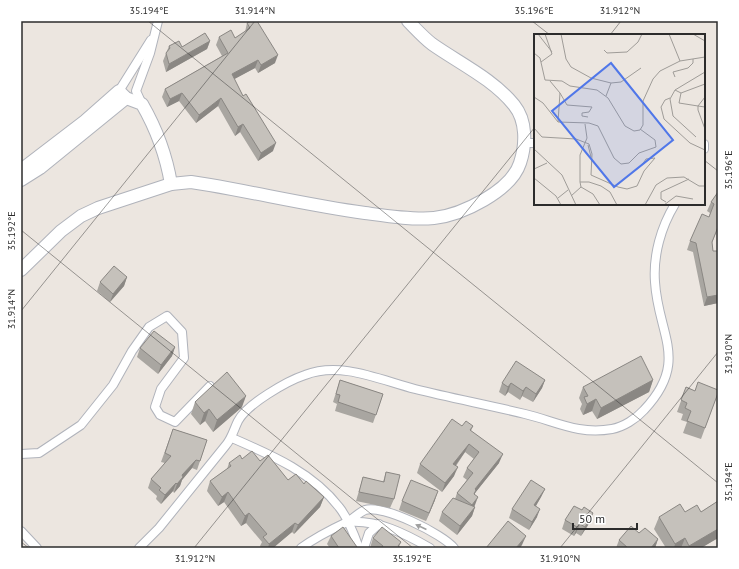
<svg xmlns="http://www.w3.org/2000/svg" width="739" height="569" font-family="'PT Sans',sans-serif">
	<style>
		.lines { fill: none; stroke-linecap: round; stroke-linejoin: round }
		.street-casing { stroke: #b0b3bb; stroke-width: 10 }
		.secondary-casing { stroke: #b0b3bb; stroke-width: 14 }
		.street { stroke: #fff; stroke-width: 8 }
		.secondary { stroke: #fff; stroke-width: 12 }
		.wall { fill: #a9a6a1 }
		.shaded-wall { fill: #8a8783 }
		.building { fill: #c5c1bb; stroke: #8a8783 }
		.oneway { fill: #a0a0a0 }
		.ticks { fill: none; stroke: #2c2c2c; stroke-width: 1; stroke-opacity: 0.45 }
		.inset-road { fill: none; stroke: #9f9c98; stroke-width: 1 }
		.view { fill: #5077e9; fill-opacity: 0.15; stroke: #5077e9; stroke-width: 2 }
		.inset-edge { fill: none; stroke: #2c2c2c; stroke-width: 2 }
		.neatline { fill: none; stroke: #2c2c2c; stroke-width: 1.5 }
		.ticks-label { font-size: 10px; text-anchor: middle; fill: #2c2c2c }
	</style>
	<rect width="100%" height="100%" fill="#ece6e0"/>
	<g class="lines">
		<g class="street-casing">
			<g id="street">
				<polyline points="119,91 151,40"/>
				<polyline points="142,104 136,91 150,53 158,21"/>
				<polyline points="524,143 535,143"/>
				<polyline points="704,144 704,149"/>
				<path d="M232,438c39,17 80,34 107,69 9,11 15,27 20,41"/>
				<polyline points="21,454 39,453 81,425 113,385 132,351 149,327 167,316 182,332 184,358 161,389 155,407 160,415 175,422 210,386"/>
				<path d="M349,522c29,-2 55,11 81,26"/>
				<polyline points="21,531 37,548"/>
				<path d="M139,548l20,-20 67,-83c6,-7 8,-16 12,-24 9,-17 49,-40 67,-46 36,-14 75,5 110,14 36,9 73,16 110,25 30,7 53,21 87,15 11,-2 24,-10 32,-19 46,-49 14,-75 11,-128 -2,-27 6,-55 20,-78"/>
				<path d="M301,548c15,-11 29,-18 46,-26 6,-3 11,-9 18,-12 17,-6 78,24 89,38"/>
				<polyline points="364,548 369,533 379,524"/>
			</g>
		</g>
		<g class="secondary-casing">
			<g id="secondary">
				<path d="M21,170l64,-49 34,-30 7,7 16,6c15,26 24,50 29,80"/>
				<polyline points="21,180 40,168 126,98"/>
				<path d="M21,270l40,-39 20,-15 17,-8 73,-24 20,-2 19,3c52,9 103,21 155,28 22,3 47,7 69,5 28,-3 77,-27 86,-55 6,-18 7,-42 -6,-58 -21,-26 -55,-42 -82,-61 -9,-7 -16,-15 -24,-23"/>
			</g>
		</g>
		<use href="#street" class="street"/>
		<use href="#secondary" class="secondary"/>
	</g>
	<g class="wall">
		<polygon points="247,23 275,63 258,73 255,68 234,79 273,151 258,161 240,132 235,136 218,106 196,123 179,101 167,107 162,97 165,89 222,56 216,45 219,37 235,38 245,32"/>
		<polygon points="210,41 207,49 166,72 163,61 169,46 182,47"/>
		<polygon points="718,192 718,228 712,243 718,303 704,306 693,252 687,250 690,241 709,217 710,213 707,211 711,202"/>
		<polygon points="127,277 124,286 110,302 97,291 100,282"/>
		<polygon points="175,347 172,356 158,374 137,357 140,348"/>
		<polygon points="340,380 383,394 373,423 335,411 337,404 333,402"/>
		<polygon points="545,380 542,388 533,402 522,396 520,400 508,392 505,396 499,392 502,383"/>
		<polygon points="653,380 649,392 597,419 592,411 583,415 580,409 582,404 579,398 583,387"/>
		<polygon points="686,387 695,391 718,393 701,439 683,433 687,422 681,420 683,414 677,412"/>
		<polygon points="195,402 242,407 213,432 205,421 200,425 191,414"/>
		<polygon points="462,426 473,426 471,431 499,463 475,493 475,505 474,507 475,507 472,516 457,535 439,521 442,512 455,499 457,493 467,480 463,477 467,468 474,459 465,452 456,466 454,476 442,492 417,473 420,464"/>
		<polygon points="173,429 207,440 197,470 192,468 182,480 180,486 174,493 173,491 161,504 156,499 157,496 148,488 151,479 165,463 161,462"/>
		<polygon points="242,459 260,461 288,480 304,484 324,497 320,507 294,534 292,532 273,548 261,548 260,546 262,542 246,523 241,526 224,502 218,506 207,491 210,481 227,469 229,463"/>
		<polygon points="386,472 394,499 390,508 356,501 363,477 383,482"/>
		<polygon points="545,489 541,497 536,506 537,517 529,530 509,518 512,509"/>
		<polygon points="435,500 426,521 399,510 402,501"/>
		<polygon points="718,501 718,538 701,548 666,548 654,529 659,517 685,512 701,512"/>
		<polygon points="582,510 590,522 581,536 576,533 574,536 562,529 565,520"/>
		<polygon points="639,533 658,539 655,548 616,548 619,540"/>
		<polygon points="331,536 357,547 357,548 330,548 327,544"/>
		<polygon points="373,538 401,542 399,547 401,548 370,548"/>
	</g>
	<g class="shaded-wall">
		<polygon points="210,41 207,49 166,72 169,64"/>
		<polygon points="278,55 275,63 258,73 261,65"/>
		<polygon points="258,60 255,68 229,82 232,74"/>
		<polygon points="182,93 179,101 167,107 170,99"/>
		<polygon points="221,98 218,106 196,123 199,115"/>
		<polygon points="243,124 240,132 235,136 238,127"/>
		<polygon points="276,143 273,151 258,161 261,153"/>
		<polygon points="127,277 124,286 110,302 113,294"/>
		<polygon points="718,295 718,303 704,306 707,297"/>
		<polygon points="175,347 172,356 158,374 161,365"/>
		<polygon points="545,380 542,388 533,402 536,394"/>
		<polygon points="653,380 649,392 597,419 601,408"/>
		<polygon points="511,383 508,392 505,396 508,387"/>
		<polygon points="526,387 522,396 520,400 523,391"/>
		<polygon points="246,396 242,407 213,432 217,420"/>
		<polygon points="596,399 592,411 583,415 587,404"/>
		<polygon points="209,409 205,421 200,425 204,413"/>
		<polygon points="469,444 465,452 450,473 453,464"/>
		<polygon points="503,454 499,463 475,493 473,499 475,489"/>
		<polygon points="196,460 192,468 182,480 180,486 174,493 177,484 182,475"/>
		<polygon points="458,467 454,476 442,492 445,483"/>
		<polygon points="176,483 173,491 161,504 165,495"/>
		<polygon points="545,489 541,497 531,514 534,505"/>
		<polygon points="438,491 435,500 426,521 429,513"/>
		<polygon points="228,492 224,502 218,506 222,497"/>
		<polygon points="324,497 320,507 294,534 298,525"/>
		<polygon points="478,497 475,505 468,513 472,505"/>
		<polygon points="475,507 472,516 457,535 460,526"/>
		<polygon points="540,509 537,517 529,530 532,522"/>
		<polygon points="249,513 246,523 241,526 245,516"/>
		<polygon points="593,513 590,522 581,536 585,527"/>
		<polygon points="295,523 292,532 273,548 268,548 269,544"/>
		<polygon points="580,524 576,533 574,536 577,527"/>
		<polygon points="718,529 718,538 701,548 689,548 689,546"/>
		<polygon points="526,536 522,545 520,548 516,548"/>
		<polygon points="685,538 681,548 674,548 675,544"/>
		<polygon points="658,539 655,548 651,548"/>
	</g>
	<g class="building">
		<polygon points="251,21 257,21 278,55 261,65 258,60 232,74 243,96 246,94 276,143 261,153 243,124 238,127 221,98 199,115 182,93 170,99 165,89 228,53 219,37 231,30 235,38 250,28 247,23"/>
		<polygon points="205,33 210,41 169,64 166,53 170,48 169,46 179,41 182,47"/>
		<polygon points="718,192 718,227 712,242 713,251 718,251 718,295 707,297 696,243 690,241 702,214 709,217 714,204 711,202"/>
		<polygon points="114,266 127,277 113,294 100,282"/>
		<polygon points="154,331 175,347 161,365 140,348"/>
		<polygon points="641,356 653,380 601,408 596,399 587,404 584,397 588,396 583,387"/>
		<polygon points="516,361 545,380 536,394 526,387 523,391 511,383 508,387 502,383"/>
		<polygon points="227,372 246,396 217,420 209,409 204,413 195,402"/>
		<polygon points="340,380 383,394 376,415 338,402 340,395 336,394"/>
		<polygon points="698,382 718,390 718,393 705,428 687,421 691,411 685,408 687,403 681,400 686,387 695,391"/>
		<polygon points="452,419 462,426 466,421 473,426 470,430 503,454 475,489 476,490 474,494 478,497 472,505 457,493 473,473 467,468 479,452 469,444 453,464 458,467 445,483 420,464"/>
		<polygon points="173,429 207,440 200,461 196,460 182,475 183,477 177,484 176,483 165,495 159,490 161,488 151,479 171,456 165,453"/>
		<polygon points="252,451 260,461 268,455 288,480 296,474 304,484 306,481 324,497 298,525 295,523 269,544 263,537 267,534 249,513 245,516 228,492 222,497 210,481 231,466 229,463 240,455 242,459"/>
		<polygon points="386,472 400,475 394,499 359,492 363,477 384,482"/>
		<polygon points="411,480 438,491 429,513 402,501"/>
		<polygon points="531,480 545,489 534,505 540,509 532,522 512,509"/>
		<polygon points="453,498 475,507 460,526 442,512"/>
		<polygon points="718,501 718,529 689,546 685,538 675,544 659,517 680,504 685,512 697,505 701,512"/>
		<polygon points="574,506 582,510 584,507 593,513 585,527 580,524 577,527 565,520"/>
		<polygon points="508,521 526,536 516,548 486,548"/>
		<polygon points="631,526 639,533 645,528 658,539 651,548 628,548 619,540"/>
		<polygon points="343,527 357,547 356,548 339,548 331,536"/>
		<polygon points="382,527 401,542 398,546 401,548 382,548 383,546 373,538"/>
	</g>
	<defs><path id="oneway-solid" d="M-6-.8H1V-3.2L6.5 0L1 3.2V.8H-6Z"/></defs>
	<use class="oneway" href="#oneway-solid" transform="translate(421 527) rotate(-155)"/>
	<path class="ticks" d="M148,21l570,462M532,21l18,14M610,35l11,-14M704,160l14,11M21,230l392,318M21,311l234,-290M21,542l8,6M194,548l341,-421M560,548l158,-196"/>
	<g transform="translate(534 34)">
		<rect width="171" height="171" fill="#ece6e0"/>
		<path class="inset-road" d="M4,0l14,18M27,0l5,25 5,8 20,11 20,5 10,-1M135,0l11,27 25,-4M159,0l12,7M70,16l3,3 20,-1 11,-10 4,-8M0,19l6,5 5,22 17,1 8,5 27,4 11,8 17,28 9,5 6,-1 3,-5v-24l10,-22 7,-8 20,-10M7,28l11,-8 -7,-20M141,43l-2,-5 15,-4 5,-5v-4M16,47l10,12 -2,29M87,48l20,-14M141,56l30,-18M26,59l7,12 25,2 -3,5 -7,1v3l6,1M147,59l24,-9M72,62l5,-13M0,63l9,6 15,19 31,1 9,3 16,32 7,6 8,-1 10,-10 17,-6 -1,-7 -15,-11M136,64l-5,2 -4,7 3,12 26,24 15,7M171,73l-7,-1v4l7,19M0,94l8,9 34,2 13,5 3,10 -1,21 27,12 9,2 10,-3 7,-15 11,-13 -9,1 -4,6M162,103l-23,-21 -3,-17 5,-9 6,3 -2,10 19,3 7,-9M54,111l3,12M0,115l28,26 14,30M0,135l13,-6M0,144l22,18 5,9M46,148v-27l7,-17 -2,-14M47,153l-1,-5h9l12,4 9,6 7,13M37,162l10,-9 12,7 7,11M24,164l10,-8M132,168l-5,-3v-7l28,-13M111,171l11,-20 11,-7 17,-1 15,9h6M130,171l12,-9 17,3"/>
		<path class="view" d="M77,29l62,77 -59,47 -62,-76z"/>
		<rect width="171" height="171" class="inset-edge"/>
	</g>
	<rect width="739" height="569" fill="none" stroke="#ffffff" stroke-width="44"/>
	<path d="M573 523v6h64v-6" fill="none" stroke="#2c2c2c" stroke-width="2"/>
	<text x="579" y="523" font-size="12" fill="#2c2c2c" stroke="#ffffff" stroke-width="3" paint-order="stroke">50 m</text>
	<rect x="22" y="22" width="695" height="525" class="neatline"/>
	<g class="ticks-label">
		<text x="149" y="14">35.194°E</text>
		<text x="255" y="14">31.914°N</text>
		<text x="534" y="14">35.196°E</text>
		<text x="620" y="14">31.912°N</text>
		<text transform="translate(728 170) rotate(-90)" y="4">35.196°E</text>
		<text transform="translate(11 231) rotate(-90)" y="4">35.192°E</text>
		<text transform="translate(11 309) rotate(-90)" y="4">31.914°N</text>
		<text transform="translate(728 354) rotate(-90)" y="4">31.910°N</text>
		<text transform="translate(728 482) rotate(-90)" y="4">35.194°E</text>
		<text x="195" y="562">31.912°N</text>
		<text x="412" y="562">35.192°E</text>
		<text x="560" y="562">31.910°N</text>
	</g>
</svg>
